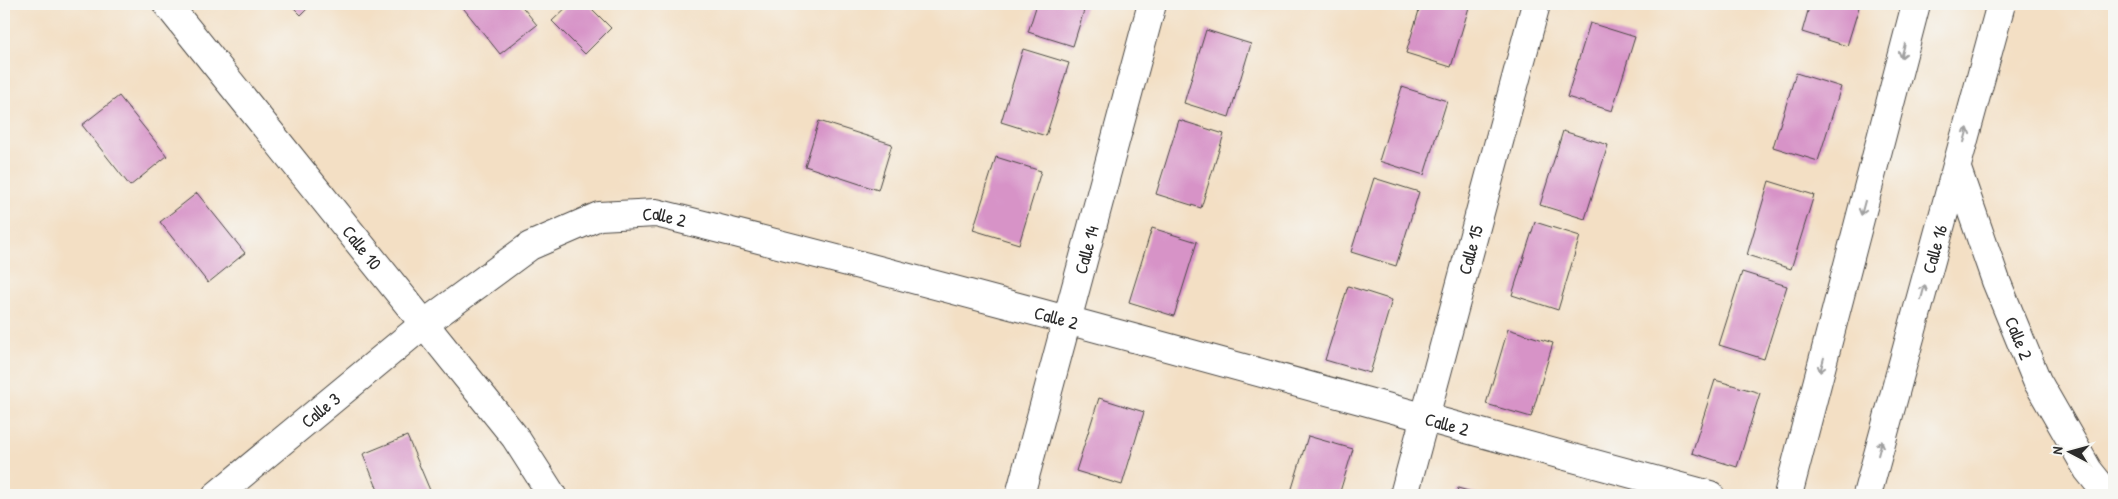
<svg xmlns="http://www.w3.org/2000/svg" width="2118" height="499" font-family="'Patrick Hand',sans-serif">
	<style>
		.building { fill: #d793c7 }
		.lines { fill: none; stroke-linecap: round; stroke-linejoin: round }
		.minor-casing { stroke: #494642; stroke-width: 30 }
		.minor { stroke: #fff; stroke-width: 28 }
		.oneway { stroke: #a0a0a0 }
		.labels { text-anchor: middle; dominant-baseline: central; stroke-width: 4.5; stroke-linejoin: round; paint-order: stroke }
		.street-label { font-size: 18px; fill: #2b2b2b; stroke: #f6f6f2 }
	</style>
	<rect width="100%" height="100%" fill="#f6f6f2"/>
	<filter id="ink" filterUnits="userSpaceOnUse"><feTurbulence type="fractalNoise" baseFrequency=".02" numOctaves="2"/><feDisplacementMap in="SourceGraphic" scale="10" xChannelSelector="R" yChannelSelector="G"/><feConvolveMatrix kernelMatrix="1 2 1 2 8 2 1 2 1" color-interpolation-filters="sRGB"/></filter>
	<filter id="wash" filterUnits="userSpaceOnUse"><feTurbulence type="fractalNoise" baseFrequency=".0096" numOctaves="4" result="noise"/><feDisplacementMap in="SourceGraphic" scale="20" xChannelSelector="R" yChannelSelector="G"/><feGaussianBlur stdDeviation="1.12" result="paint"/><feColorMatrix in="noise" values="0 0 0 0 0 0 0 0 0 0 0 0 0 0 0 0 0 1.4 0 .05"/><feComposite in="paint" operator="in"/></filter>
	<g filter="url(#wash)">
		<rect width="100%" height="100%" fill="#f3dfc4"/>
		<g id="blocks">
			<g class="building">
				<polygon points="290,4 312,4 301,15"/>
				<polygon points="460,4 520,4 537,25 500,54"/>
				<polygon points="570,4 587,4 611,28 585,54 552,21"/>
				<polygon points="1037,4 1086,4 1073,46 1028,32"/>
				<polygon points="1239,4 1257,4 1256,9"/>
				<polygon points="1421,4 1470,4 1451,67 1406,53"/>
				<polygon points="1810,4 1860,4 1847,46 1802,32"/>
				<polygon points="1590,23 1635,37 1612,111 1567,97"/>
				<polygon points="1206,30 1251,44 1229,117 1184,103"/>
				<polygon points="1023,49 1069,63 1046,136 1001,122"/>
				<polygon points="1796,73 1841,87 1818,161 1773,147"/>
				<polygon points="1402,87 1447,101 1424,175 1379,161"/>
				<polygon points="119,96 167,156 130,186 82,125"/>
				<polygon points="1179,120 1224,134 1201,208 1156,194"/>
				<polygon points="819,121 892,144 878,190 805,166"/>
				<polygon points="1563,131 1608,145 1585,219 1540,205"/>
				<polygon points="996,157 1041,171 1019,244 973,230"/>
				<polygon points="1374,178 1419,192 1396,266 1351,252"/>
				<polygon points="1769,181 1814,195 1791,269 1747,255"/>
				<polygon points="197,193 245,253 208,283 160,222"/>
				<polygon points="1535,222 1580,236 1558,310 1512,295"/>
				<polygon points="1152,228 1197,242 1174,316 1129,302"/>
				<polygon points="1742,272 1787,286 1764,359 1719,345"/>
				<polygon points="1348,286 1392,300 1370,373 1325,360"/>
				<polygon points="1508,329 1553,343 1531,417 1486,404"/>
				<polygon points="1715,380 1760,393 1737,467 1692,453"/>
				<polygon points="1099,398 1144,412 1122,485 1076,471"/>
				<polygon points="407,436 432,495 380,495 363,454"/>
				<polygon points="1308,436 1353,449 1339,495 1290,495"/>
				<polygon points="1458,488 1482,495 1456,495"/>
			</g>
		</g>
	</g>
	<g filter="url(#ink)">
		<use href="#blocks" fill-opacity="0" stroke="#494642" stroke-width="1"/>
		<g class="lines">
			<g class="minor-casing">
				<g id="minor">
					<path id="s1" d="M167,4l348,433 37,58"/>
					<path id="s2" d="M1957,169l39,112 41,100 51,89 20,25"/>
					<path id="s3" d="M217,495l207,-171 106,-78 69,-30 57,-3c353,88 703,188 1054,282"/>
					<path id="s4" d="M1020,495l132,-491"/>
					<path id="s5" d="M1404,495l132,-491"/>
					<polyline points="1788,495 1916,4"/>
					<path id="s6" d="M1867,495l134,-491"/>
				</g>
			</g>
			<use href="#minor" class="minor"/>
		</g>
		<defs><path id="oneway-shaft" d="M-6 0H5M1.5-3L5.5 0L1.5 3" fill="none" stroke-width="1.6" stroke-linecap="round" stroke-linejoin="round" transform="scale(1.25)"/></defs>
		<g class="oneway">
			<use href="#oneway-shaft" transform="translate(1903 51) rotate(105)"/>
			<use href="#oneway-shaft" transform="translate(1966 135) rotate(-75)"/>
			<use href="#oneway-shaft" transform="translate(1863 208) rotate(105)"/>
			<use href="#oneway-shaft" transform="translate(1923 292) rotate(-75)"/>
			<use href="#oneway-shaft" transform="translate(1822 365) rotate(105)"/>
			<use href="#oneway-shaft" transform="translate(1880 448) rotate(-75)"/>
		</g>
	</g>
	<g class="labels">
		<g class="street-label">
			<text stroke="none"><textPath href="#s3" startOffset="541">Calle 2</textPath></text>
			<text stroke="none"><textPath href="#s1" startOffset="312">Calle 10</textPath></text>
			<text stroke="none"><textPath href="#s4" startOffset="254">Calle 14</textPath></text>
			<text stroke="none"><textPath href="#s5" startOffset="254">Calle 15</textPath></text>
			<text stroke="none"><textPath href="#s6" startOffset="255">Calle 16</textPath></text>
			<text stroke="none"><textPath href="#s3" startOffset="946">Calle 2</textPath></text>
			<text stroke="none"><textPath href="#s2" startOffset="180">Calle 2</textPath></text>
			<text stroke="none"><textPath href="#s3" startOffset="134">Calle 3</textPath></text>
			<text stroke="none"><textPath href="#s3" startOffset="1351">Calle 2</textPath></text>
		</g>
	</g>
	<rect width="2118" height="499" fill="none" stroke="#f6f6f2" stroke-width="20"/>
	<g transform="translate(2070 452) rotate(276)" stroke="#f6f6f2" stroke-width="4" paint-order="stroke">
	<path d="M0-4L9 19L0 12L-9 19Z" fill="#2b2b2b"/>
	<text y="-8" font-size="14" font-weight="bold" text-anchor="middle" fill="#2b2b2b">N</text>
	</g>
</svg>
